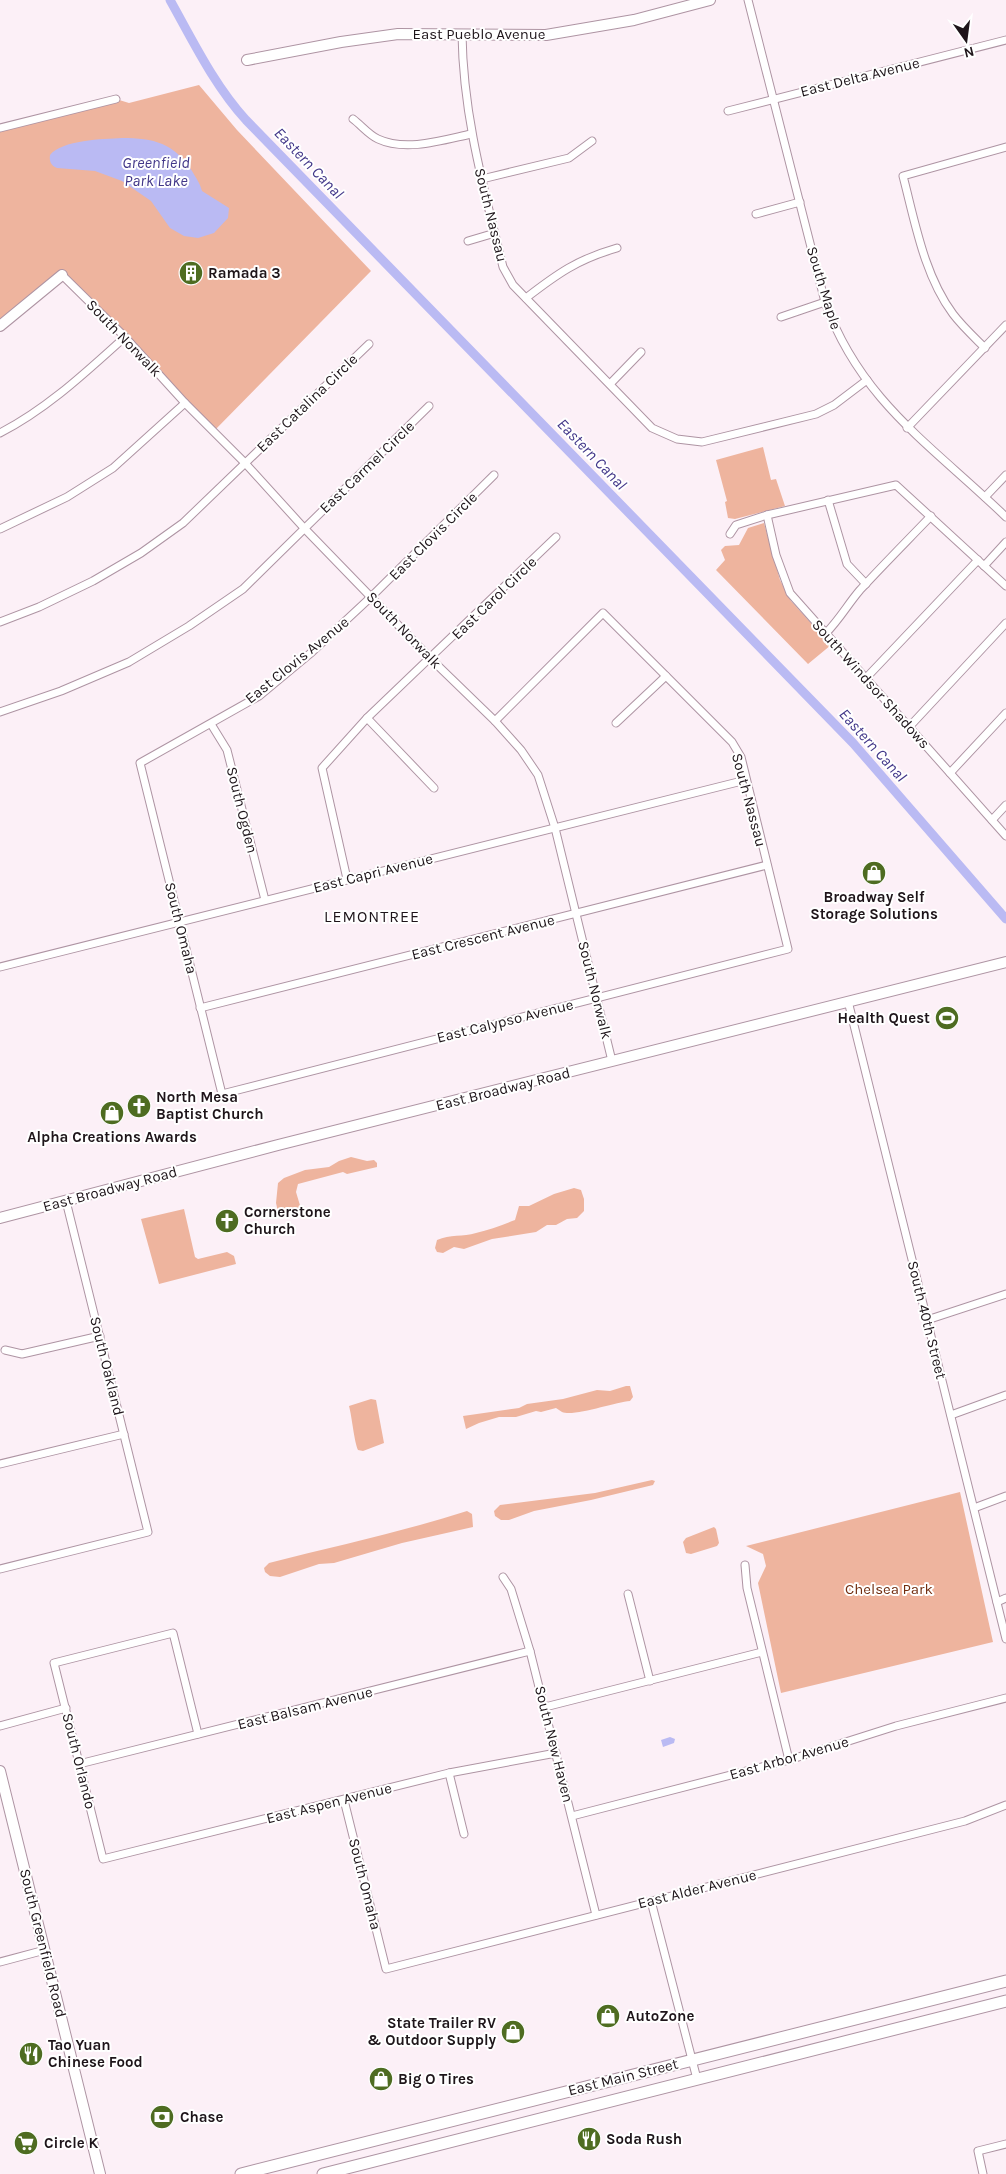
<svg xmlns="http://www.w3.org/2000/svg" width="1006" height="2174" font-family="Karla,sans-serif">
	<style>
		.green { fill: #eeb49e }
		.water { fill: #babaf3 }
		.lines { fill: none; stroke-linecap: round; stroke-linejoin: round }
		.canal { stroke: #babaf3; stroke-width: 9 }
		.street-casing { stroke: #ae94a3; stroke-width: 9 }
		.secondary-casing { stroke: #ae94a3; stroke-width: 12 }
		.primary-casing { stroke: #ae94a3; stroke-width: 13 }
		.street { stroke: #fff; stroke-width: 7 }
		.secondary { stroke: #fff; stroke-width: 10 }
		.primary { stroke: #fff; stroke-width: 11 }
		.labels { text-anchor: middle; dominant-baseline: central; stroke-width: 4; stroke-linejoin: round; paint-order: stroke }
		.street-label { font-size: 15px; fill: #1e151a; stroke: #fff }
		.poi-label { font-size: 15px; font-weight: bold; fill: #1e151a; stroke: #fff; text-anchor: start }
		.park-label { font-size: 15px; fill: #712d0f; stroke: #fff }
		.water-label { font-size: 16px; font-style: italic; fill: #423789; stroke: #fff }
		.neighbourhood-label { font-size: 16px; letter-spacing: 1px; fill: #1e151a; stroke: #fff }
	</style>
	<rect width="100%" height="100%" fill="#fcf0f7"/>
	<g class="green">
		<polygon points="199,85 237,130 371,271 213,432 62,275 0,326 0,129 116,99 129,103"/>
		<polygon points="763,447 771,480 776,479 785,506 735,519 728,518 725,502 727,501 716,460"/>
		<polygon points="764,523 780,580 791,601 831,645 808,664 716,570 725,560 721,550 725,546 739,545 748,528"/>
		<polygon points="351,1157 367,1161 374,1160 377,1163 377,1167 347,1174 343,1172 298,1184 296,1192 302,1212 279,1216 276,1203 278,1183 284,1178 305,1170 329,1167 339,1161"/>
		<path d="M574,1188l7,2 3,9v12l-7,7 -10,1 -11,6h-9l-11,7 -44,7 -28,10 -10,-2 -11,6 -6,-1 -2,-4 2,-8c13,-6 26,-3 39,-7 13,-3 26,-8 39,-13l4,-14h10l25,-12z"/>
		<polygon points="184,1209 195,1257 198,1259 227,1252 234,1256 236,1264 159,1284 141,1219"/>
		<path d="M626,1386h4l3,11 -3,4c-15,1 -56,16 -68,11 -2,-1 -4,-3 -6,-4l-15,4 -5,-1 -20,6h-17l-20,6 -13,6 -3,-13 56,-8 8,-4 36,-5 34,-9 13,1z"/>
		<path d="M371,1399l5,1 8,43 -21,8 -5,-1c-4,-9 -6,-33 -9,-44z"/>
		<polygon points="652,1480 655,1481 653,1485 591,1500 534,1511 509,1520 501,1520 495,1516 494,1511 500,1505 595,1493"/>
		<polygon points="960,1492 993,1642 781,1693 758,1583 766,1566 763,1554 746,1546"/>
		<path d="M467,1511l5,3 1,13 -71,16 -68,20 -15,1 -39,13 -10,-1 -5,-4 -1,-4 5,-5c66,-17 133,-31 198,-52z"/>
		<polygon points="714,1527 716,1529 719,1543 717,1546 691,1554 686,1553 683,1542 686,1538"/>
	</g>
	<g class="water">
		<path d="M122,138c32,0 52,5 70,33 4,7 8,12 10,20l27,17 -1,10 -14,15 -16,5 -14,-2 -14,-8 -19,-27 -29,-20 -27,-10 -38,-3c-6,-2 -8,-7 -7,-13 12,-15 53,-16 72,-17z"/>
		<polygon points="670,1737 675,1739 674,1743 663,1747 661,1740"/>
	</g>
	<g class="lines">
		<path class="canal" d="M170,0c23,41 44,85 76,120l607,623 153,176"/>
		<g class="street-casing">
			<g id="street">
				<path d="M748,0l77,302c36,100 108,144 181,215"/>
				<path d="M462,34c1,81 22,155 41,233l10,18 139,143 25,11 25,3 114,-28 18,-9 33,-25"/>
				<polyline points="728,111 1006,40"/>
				<path d="M353,119c8,6 16,16 25,20 28,13 65,1 93,-5"/>
				<polyline points="0,128 116,99"/>
				<polyline points="482,179 569,158 592,141"/>
				<polyline points="756,214 800,202"/>
				<polyline points="468,241 495,233"/>
				<polyline points="62,275 125,337 185,403 245,463 304,528 431,659 495,721 521,750 538,775 555,828 612,1061"/>
				<path d="M526,298c31,-24 52,-39 91,-50"/>
				<polyline points="781,317 825,302"/>
				<path d="M985,348c-11,-11 -23,-22 -32,-34 -29,-39 -38,-92 -50,-138l103,-29"/>
				<polyline points="610,384 641,352"/>
				<polyline points="907,428 1006,325"/>
				<path d="M0,433c47,-24 86,-61 125,-96"/>
				<polyline points="494,475 371,597 312,652 259,696 140,763 222,1094 788,949 741,757 732,742 603,613 495,721"/>
				<polyline points="985,497 1006,475"/>
				<polyline points="828,500 847,564 866,584"/>
				<polyline points="767,515 776,555 790,593 1006,836"/>
				<polyline points="0,529 67,497 113,468 185,403"/>
				<polyline points="730,534 736,525 767,515 896,485 1006,586"/>
				<polyline points="984,566 1006,542"/>
				<polyline points="0,622 39,607 93,581 141,553 183,523 369,344"/>
				<path d="M826,633c13,-13 22,-29 34,-43 23,-25 47,-49 71,-74"/>
				<polyline points="866,678 978,560"/>
				<polyline points="0,712 61,691 129,662 189,626 243,589 429,406"/>
				<polyline points="367,718 434,788"/>
				<polyline points="616,723 666,676"/>
				<polyline points="211,724 227,750 265,900"/>
				<polyline points="910,726 1006,623"/>
				<polyline points="950,773 1006,713"/>
				<polyline points="992,820 1006,805"/>
				<polyline points="347,879 322,768 367,718 556,537"/>
				<polyline points="0,967 746,780"/>
				<polyline points="848,1001 1006,1639"/>
				<polyline points="200,1008 767,865"/>
				<polyline points="927,1320 1006,1294"/>
				<polyline points="5,1350 22,1354 100,1336"/>
				<polyline points="951,1415 1006,1395"/>
				<polyline points="0,1464 124,1434"/>
				<polyline points="974,1508 1006,1496"/>
				<polyline points="745,1565 747,1588 789,1760"/>
				<polyline points="0,1569 148,1532 66,1201"/>
				<polyline points="503,1577 511,1589 530,1651 596,1915"/>
				<polyline points="628,1594 650,1681"/>
				<polyline points="997,1602 1006,1598"/>
				<polyline points="545,1707 762,1652"/>
				<polyline points="0,1726 66,1708"/>
				<polyline points="198,1734 173,1633 54,1663 103,1859 449,1773 556,1753"/>
				<polyline points="79,1764 530,1651"/>
				<polyline points="449,1773 464,1834"/>
				<polyline points="344,1800 386,1969 965,1821 1006,1805"/>
				<polyline points="572,1816 789,1760 896,1726 1006,1698"/>
				<polyline points="651,1901 697,2079"/>
				<polyline points="0,1962 45,1950"/>
				<polyline points="983,2174 978,2151 1006,2144"/>
			</g>
		</g>
		<g class="secondary-casing">
			<g id="secondary">
				<polyline points="247,60 341,42 398,34 546,35 634,20 710,0"/>
				<polyline points="0,326 62,275"/>
				<polyline points="0,1218 278,1145 1006,962"/>
				<polyline points="0,1771 100,2174"/>
			</g>
		</g>
		<g class="primary-casing">
			<g id="primary">
				<polyline points="241,2174 1006,1981"/>
				<polyline points="323,2174 1006,2001"/>
			</g>
		</g>
		<use href="#street" class="street"/>
		<use href="#secondary" class="secondary"/>
		<use href="#primary" class="primary"/>
	</g>
	<defs>
		<g id="building-disc" transform="scale(1.25)"><circle r="9.5" fill="#4e6c21" stroke="#fff"/><path d="M-4-6H4V6H1V3H-1V6H-4ZM-2.5-4.3h1.7v1.8h-1.7ZM.8-4.3h1.7v1.8H.8ZM-2.5-1h1.7V.8h-1.7ZM.8-1h1.7V.8H.8Z" fill="#fff"/></g>
		<g id="shop-disc" transform="scale(1.25)"><circle r="9.5" fill="#4e6c21" stroke="#fff"/><path d="M-5-2.5h2.3a2.7 3.5 0 0 1 5.4 0H5L5.5 6h-11ZM-1.5-2.5h3a1.5 2.3 0 0 0-3 0Z" fill="#fff"/></g>
		<g id="stadium-disc" transform="scale(1.25)"><circle r="9.5" fill="#4e6c21" stroke="#fff"/><path d="M0-5a6.5 5 0 1 0 0 10a6.5 5 0 1 0 0-10ZM-3.5-1.8h7v3.6h-7Z" fill="#fff"/></g>
		<g id="church-disc" transform="scale(1.25)"><circle r="9.5" fill="#4e6c21" stroke="#fff"/><path d="M-1.2-6h2.4v3.5h3.3v2.4h-3.3V6h-2.4V-.1h-3.3v-2.4h3.3Z" fill="#fff"/></g>
		<g id="restaurant-disc" transform="scale(1.25)"><circle r="9.5" fill="#4e6c21" stroke="#fff"/><path d="M-5-6h1v4h1v-4h1v4h1v-4h1v5L-1.5 .5V6h-2V.5L-5-1ZM5-6V6H3V1.5H1.5Q1.5-4 5-6Z" fill="#fff"/></g>
		<g id="bank-disc" transform="scale(1.25)"><circle r="9.5" fill="#4e6c21" stroke="#fff"/><path d="M-6-4H6V4H-6ZM0-2.3a2.3 2.3 0 1 0 0 4.6a2.3 2.3 0 1 0 0-4.6Z" fill="#fff"/></g>
		<g id="supermarket-disc" transform="scale(1.25)"><circle r="9.5" fill="#4e6c21" stroke="#fff"/><path d="M-6-5.5h2.5l.6 2H6L4.5 2H-2.5L-4.4-4H-6ZM-1.5 3.2a1.3 1.3 0 1 0 .1 0ZM3 3.2a1.3 1.3 0 1 0 .1 0Z" fill="#fff"/></g>
	</defs>
	<g fill-rule="evenodd">
		<use href="#building-disc" x="191" y="273"/>
		<use href="#shop-disc" x="874" y="873"/>
		<use href="#stadium-disc" x="947" y="1018"/>
		<use href="#church-disc" x="139" y="1106"/>
		<use href="#shop-disc" x="112" y="1113"/>
		<use href="#church-disc" x="227" y="1221"/>
		<use href="#shop-disc" x="608" y="2016"/>
		<use href="#shop-disc" x="513" y="2032"/>
		<use href="#restaurant-disc" x="31" y="2054"/>
		<use href="#shop-disc" x="381" y="2079"/>
		<use href="#bank-disc" x="162" y="2117"/>
		<use href="#restaurant-disc" x="589" y="2139"/>
		<use href="#supermarket-disc" x="26" y="2143"/>
	</g>
	<g class="labels">
		<g class="street-label">
			<text x="479" y="34">East Pueblo Avenue</text>
			<text transform="translate(860 77) rotate(-14)">East Delta Avenue</text>
			<text transform="translate(491 215) rotate(76)">South Nassau</text>
			<text transform="translate(824 288) rotate(73)">South Maple</text>
			<text transform="translate(124 338) rotate(46)">South Norwalk</text>
			<text transform="translate(307 403) rotate(-44)">East Catalina Circle</text>
			<text transform="translate(367 467) rotate(-44)">East Carmel Circle</text>
			<text transform="translate(433 536) rotate(-45)">East Clovis Circle</text>
			<text transform="translate(494 598) rotate(-44)">East Carol Circle</text>
			<text transform="translate(404 630) rotate(46)">South Norwalk</text>
			<text transform="translate(297 660) rotate(-39)">East Clovis Avenue</text>
			<text transform="translate(871 684) rotate(48)">South Windsor Shadows</text>
			<text transform="translate(749 800) rotate(75)">South Nassau</text>
			<text transform="translate(242 810) rotate(76)">South Ogden</text>
			<text transform="translate(373 873) rotate(-14)">East Capri Avenue</text>
			<text transform="translate(181 928) rotate(76)">South Omaha</text>
			<text transform="translate(483 937) rotate(-14)">East Crescent Avenue</text>
			<text transform="translate(595 990) rotate(76)">South Norwalk</text>
			<text transform="translate(505 1021) rotate(-14)">East Calypso Avenue</text>
			<text transform="translate(503 1089) rotate(-14)">East Broadway Road</text>
			<text transform="translate(110 1189) rotate(-15)">East Broadway Road</text>
			<text transform="translate(927 1320) rotate(76)">South 40th Street</text>
			<text transform="translate(107 1366) rotate(76)">South Oakland</text>
			<text transform="translate(305 1708) rotate(-14)">East Balsam Avenue</text>
			<text transform="translate(554 1744) rotate(76)">South New Haven</text>
			<text transform="translate(789 1758) rotate(-16)">East Arbor Avenue</text>
			<text transform="translate(79 1761) rotate(76)">South Orlando</text>
			<text transform="translate(329 1803) rotate(-14)">East Aspen Avenue</text>
			<text transform="translate(365 1884) rotate(76)">South Omaha</text>
			<text transform="translate(697 1889) rotate(-14)">East Alder Avenue</text>
			<text transform="translate(43 1943) rotate(76)">South Greenfield Road</text>
			<text transform="translate(623 2077) rotate(-14)">East Main Street</text>
		</g>
		<g class="poi-label">
			<text x="208" y="273">Ramada 3</text>
			<text x="874" y="897" text-anchor="middle">Broadway Self<tspan x="874" dy="17">Storage Solutions</tspan></text>
			<text x="930" y="1018" text-anchor="end">Health Quest</text>
			<text x="156" y="1097">North Mesa<tspan x="156" dy="17">Baptist Church</tspan></text>
			<text x="112" y="1137" text-anchor="middle">Alpha Creations Awards</text>
			<text x="244" y="1212">Cornerstone<tspan x="244" dy="17">Church</tspan></text>
			<text x="626" y="2016">AutoZone</text>
			<text x="496" y="2023" text-anchor="end">State Trailer RV<tspan x="496" dy="17">&amp; Outdoor Supply</tspan></text>
			<text x="48" y="2045">Tao Yuan<tspan x="48" dy="17">Chinese Food</tspan></text>
			<text x="398" y="2079">Big O Tires</text>
			<text x="180" y="2117">Chase</text>
			<text x="606" y="2139">Soda Rush</text>
			<text x="44" y="2143">Circle K</text>
		</g>
		<g class="park-label">
			<text x="889" y="1589">Chelsea Park</text>
		</g>
		<g class="water-label">
			<text x="156" y="162">Greenfield<tspan x="156" dy="18">Park Lake</tspan></text>
			<text transform="translate(309 163) rotate(46)">Eastern Canal</text>
			<text transform="translate(592 454) rotate(46)">Eastern Canal</text>
			<text transform="translate(873 745) rotate(48)">Eastern Canal</text>
		</g>
		<g class="neighbourhood-label">
			<text x="372" y="916">LEMONTREE</text>
		</g>
	</g>
	<g transform="translate(966 40) rotate(166)" stroke="#ffffff" stroke-width="4" paint-order="stroke">
	<path d="M0-4L9 19L0 12L-9 19Z" fill="#1e151a"/>
	<text y="-8" font-size="14" font-weight="bold" text-anchor="middle" fill="#1e151a">N</text>
	</g>
</svg>
